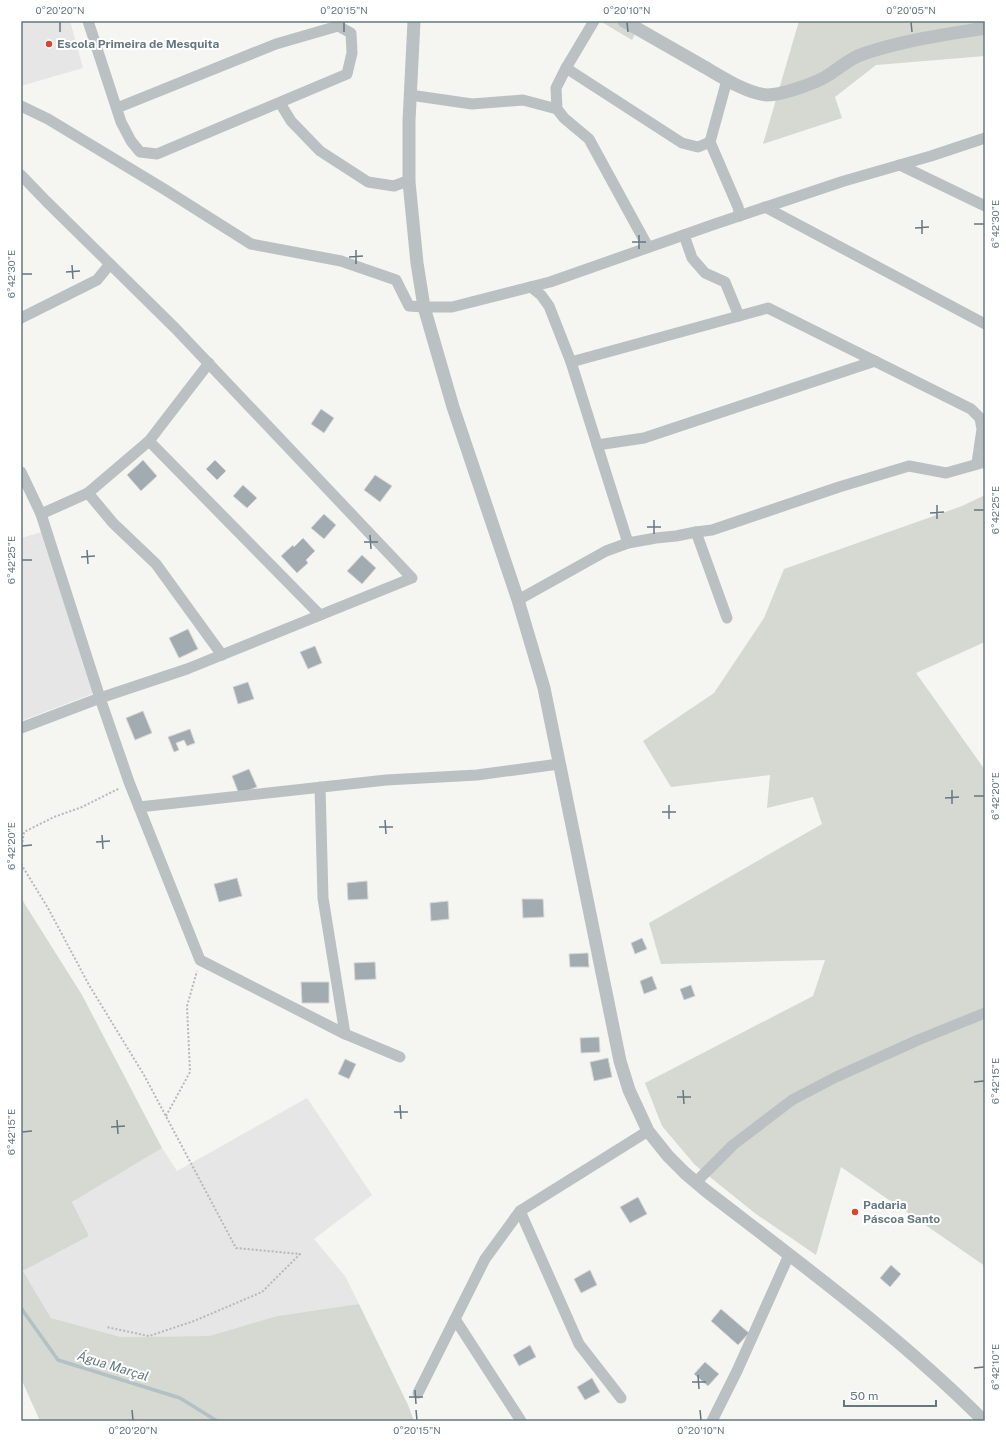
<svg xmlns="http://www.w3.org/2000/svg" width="1006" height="1442" font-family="'Public Sans',sans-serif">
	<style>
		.built { fill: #e5e6e5 }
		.green { fill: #d5d9d1 }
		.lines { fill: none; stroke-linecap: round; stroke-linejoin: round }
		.stream { stroke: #b3c1c4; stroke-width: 3.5 }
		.building { fill: #a2acb0; stroke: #d6d6d4 }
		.path { stroke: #b6b9bb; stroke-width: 2; stroke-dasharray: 2 2; stroke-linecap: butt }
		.minor { stroke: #bbc0c3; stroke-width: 11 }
		.tertiary { stroke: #bbc0c3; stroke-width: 13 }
		.ticks { fill: none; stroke: #657781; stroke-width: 1.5 }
		.poi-dot { fill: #d9462d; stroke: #fff; stroke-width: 1.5 }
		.labels { text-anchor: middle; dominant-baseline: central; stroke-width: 4; stroke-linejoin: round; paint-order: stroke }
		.poi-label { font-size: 12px; font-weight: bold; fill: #657781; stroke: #fff; text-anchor: start }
		.water-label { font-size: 13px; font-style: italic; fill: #61787e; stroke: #fff }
		.neatline { fill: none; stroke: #657781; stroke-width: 1.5 }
		.ticks-label { font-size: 10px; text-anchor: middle; fill: #657781 }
	</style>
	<rect width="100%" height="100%" fill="#f5f5f1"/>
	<g class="built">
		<polygon points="21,21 70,21 83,68 21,86"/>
		<polygon points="42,532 100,691 21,721 21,538"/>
		<polygon points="307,1098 372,1195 314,1239 345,1276 359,1304 277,1316 209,1336 121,1337 51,1318 23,1271 89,1236 72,1202 162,1148 177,1171"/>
	</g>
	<g class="green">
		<polygon points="600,21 641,21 632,40"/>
		<polygon points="799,21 985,21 985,56 876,65 835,97 842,118 763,144"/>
		<polygon points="985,495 985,642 916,673 985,770 985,1266 841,1167 816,1255 756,1214 695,1165 662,1126 645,1083 813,996 825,960 661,964 649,923 822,824 813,797 767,808 770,775 671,787 643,741 714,693 764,618 784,569 962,506"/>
		<polygon points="21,898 82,995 162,1148 72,1202 89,1236 23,1271 51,1318 121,1337 209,1336 277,1316 359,1304 408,1405 414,1421 40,1421 23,1383 21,1383"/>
	</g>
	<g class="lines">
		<polyline class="stream" points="21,1308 58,1360 180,1398 217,1421"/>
	</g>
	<g class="building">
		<polygon points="321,409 334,418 324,433 311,424"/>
		<polygon points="143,460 157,476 141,491 127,475"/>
		<polygon points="215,460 226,471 217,480 206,469"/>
		<polygon points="375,475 392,486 380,502 364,490"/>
		<polygon points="243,485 257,498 247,508 233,496"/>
		<polygon points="324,514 336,525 324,539 311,528"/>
		<polygon points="303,538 315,551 306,560 308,563 297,573 281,556 293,545 294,547"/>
		<polygon points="362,555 376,568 362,584 347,571"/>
		<polygon points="188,629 198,649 179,658 169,638"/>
		<polygon points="315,646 322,663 308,669 300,652"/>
		<polygon points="248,682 254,699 238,704 233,687"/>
		<polygon points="143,711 152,733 135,740 126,718"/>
		<polygon points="190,729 195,743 187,746 184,740 176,743 179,750 174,752 168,737"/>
		<polygon points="249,769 257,787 239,794 232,776"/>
		<polygon points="237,878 242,896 219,902 214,884"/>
		<polygon points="367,881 368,899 348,900 347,883"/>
		<polygon points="522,899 543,899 544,917 523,918"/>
		<polygon points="448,901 449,919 431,921 430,903"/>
		<polygon points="642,938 647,949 635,954 631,943"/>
		<polygon points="588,953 589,967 570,967 569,954"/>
		<polygon points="375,962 376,979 355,980 354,963"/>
		<polygon points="652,976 657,989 644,994 640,981"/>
		<polygon points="301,982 329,982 329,1003 302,1003"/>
		<polygon points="691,985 695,996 684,1000 680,989"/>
		<polygon points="599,1037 600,1052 581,1053 580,1038"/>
		<polygon points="608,1058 612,1077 594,1081 590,1062"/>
		<polygon points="345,1059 356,1064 349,1079 338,1074"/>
		<polygon points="638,1197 647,1214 630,1223 620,1207"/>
		<polygon points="891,1265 901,1274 890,1287 880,1278"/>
		<polygon points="590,1270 597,1285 581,1293 574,1279"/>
		<polygon points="721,1309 749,1333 738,1345 711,1321"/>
		<polygon points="530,1345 536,1357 519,1366 513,1355"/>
		<polygon points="705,1362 719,1374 708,1386 694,1374"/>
		<polygon points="592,1378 600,1392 585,1400 577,1387"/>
	</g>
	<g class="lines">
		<g class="path">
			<polyline points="21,850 24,832 54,817 82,807 120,788"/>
			<polyline points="21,864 48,908 89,985 144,1075 236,1248 300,1254 262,1292 194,1321 149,1336 106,1327"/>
			<polyline points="166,1116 190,1072 187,1006 197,971"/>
		</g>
		<g class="minor">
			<polyline points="88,21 121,122 131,141 140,152 157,154 347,74 352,53 351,33 338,26 276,44 117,108"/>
			<polyline points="594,21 566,68 556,88 557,109 564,118 589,139 648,247"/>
			<polyline points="566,68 682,143 698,147 710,142"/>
			<polyline points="727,80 710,142 738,207 740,216"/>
			<polyline points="410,95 472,104 523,100 557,109"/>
			<polyline points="280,103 291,121 320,151 368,182 394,186 407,181 409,182"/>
			<polyline points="21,106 48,119 164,189 251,244 341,261 396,280 409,306 424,307 452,307 550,282 715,224 844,181 931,156 985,138"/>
			<polyline points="900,165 985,206"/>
			<polyline points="21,175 46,201 175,328 412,578 187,669 100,698 21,728"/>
			<polyline points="765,207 985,324"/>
			<polyline points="684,235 692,258 705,273 725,282 739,316"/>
			<polyline points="531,287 541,295 549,306 571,362 628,543"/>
			<polyline points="21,318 97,280 110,264"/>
			<polyline points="571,362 768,308 971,409 980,418 982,429 977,463"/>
			<polyline points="149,441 320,615"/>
			<polyline points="597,445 644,438 875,361"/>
			<polyline points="21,472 41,514 100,698 129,782 200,960 345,1034 400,1057"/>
			<polyline points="88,493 113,523 156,564 222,655"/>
			<polyline points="41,514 88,493 149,441 209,363"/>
			<polyline points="696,532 727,618"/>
			<polyline points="518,600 606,551 628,543 656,538 676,536 696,532 712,530 839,487 909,466 946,473 985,462"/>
			<polyline points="320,787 323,898 345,1034"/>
			<polyline points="139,807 386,780 477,775 559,764"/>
			<polyline points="696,1182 733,1145 792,1100 836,1077 918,1040 985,1013"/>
			<polyline points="520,1211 579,1344 621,1398"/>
			<polyline points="455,1319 521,1421"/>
			<polyline points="418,1393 485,1259 520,1211 648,1131"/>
			<polyline points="712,1421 737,1371 789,1255"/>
		</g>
		<g class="tertiary">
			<path d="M414,21l-5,100v61l8,81 7,44 29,100 65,193 26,88 76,373 9,29 19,41 20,25 17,17 20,17c96,74 193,145 279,231"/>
			<path d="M624,21c26,15 51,29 77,44 18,10 44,28 66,30 15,0 50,-12 63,-21 11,-7 20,-16 33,-20 40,-14 81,-19 122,-26"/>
		</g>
	</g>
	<path class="ticks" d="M60,22v10M344,22v10M627,22l1,10M911,22l1,10M922,220v14M974,224h10M915,228l14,-1M639,235v14M632,242h14M356,250v14M349,257l14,-1M72,265l1,14M66,272l14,-1M22,274h10M937,505v14M974,510h10M930,513l14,-1M654,520v14M647,527h14M370,535l1,14M364,542h14M87,550l1,14M81,557l14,-1M22,560h10M952,790v14M974,796h10M945,798l14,-1M669,805v14M662,812h14M385,820l1,14M379,827h14M102,835l1,14M96,842l14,-1M22,846l10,-1M974,1082l10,-1M683,1090l1,14M677,1097h14M400,1105l1,14M394,1112h14M117,1120l1,14M111,1127l14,-1M22,1132l10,-1M974,1368l10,-1M698,1375l1,14M692,1382h14M415,1390l1,14M409,1397h14M132,1410l1,10M416,1410l1,10M700,1410l1,10"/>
	<g class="poi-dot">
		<circle cx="49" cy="44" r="4"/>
		<circle cx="855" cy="1212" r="4"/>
	</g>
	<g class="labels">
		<g class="poi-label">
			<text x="57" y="44">Escola Primeira de Mesquita</text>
			<text x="863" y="1205">Padaria<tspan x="863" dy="14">Páscoa Santo</tspan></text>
		</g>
		<g class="water-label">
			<text transform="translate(113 1366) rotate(17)">Água Marçal</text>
		</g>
	</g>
	<rect width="1006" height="1442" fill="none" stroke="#ffffff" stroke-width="44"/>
	<path d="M844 1400v6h92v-6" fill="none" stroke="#657781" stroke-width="2"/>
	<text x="850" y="1400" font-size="12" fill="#657781" stroke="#ffffff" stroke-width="3" paint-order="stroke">50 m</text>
	<rect x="22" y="22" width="962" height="1398" class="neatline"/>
	<g class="ticks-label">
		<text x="60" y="14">0°20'20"N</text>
		<text x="344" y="14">0°20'15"N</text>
		<text x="627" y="14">0°20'10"N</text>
		<text x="911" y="14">0°20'05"N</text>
		<text transform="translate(995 224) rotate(-90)" y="4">6°42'30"E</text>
		<text transform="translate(11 274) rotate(-90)" y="4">6°42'30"E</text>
		<text transform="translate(995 510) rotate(-90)" y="4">6°42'25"E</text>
		<text transform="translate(11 560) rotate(-90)" y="4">6°42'25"E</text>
		<text transform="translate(995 796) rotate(-90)" y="4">6°42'20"E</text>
		<text transform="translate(11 846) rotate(-90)" y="4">6°42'20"E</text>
		<text transform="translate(995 1081) rotate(-90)" y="4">6°42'15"E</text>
		<text transform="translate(11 1132) rotate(-90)" y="4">6°42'15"E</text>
		<text transform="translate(995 1367) rotate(-90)" y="4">6°42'10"E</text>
		<text x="133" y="1434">0°20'20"N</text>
		<text x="417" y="1434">0°20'15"N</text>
		<text x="701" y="1434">0°20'10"N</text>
	</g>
</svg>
